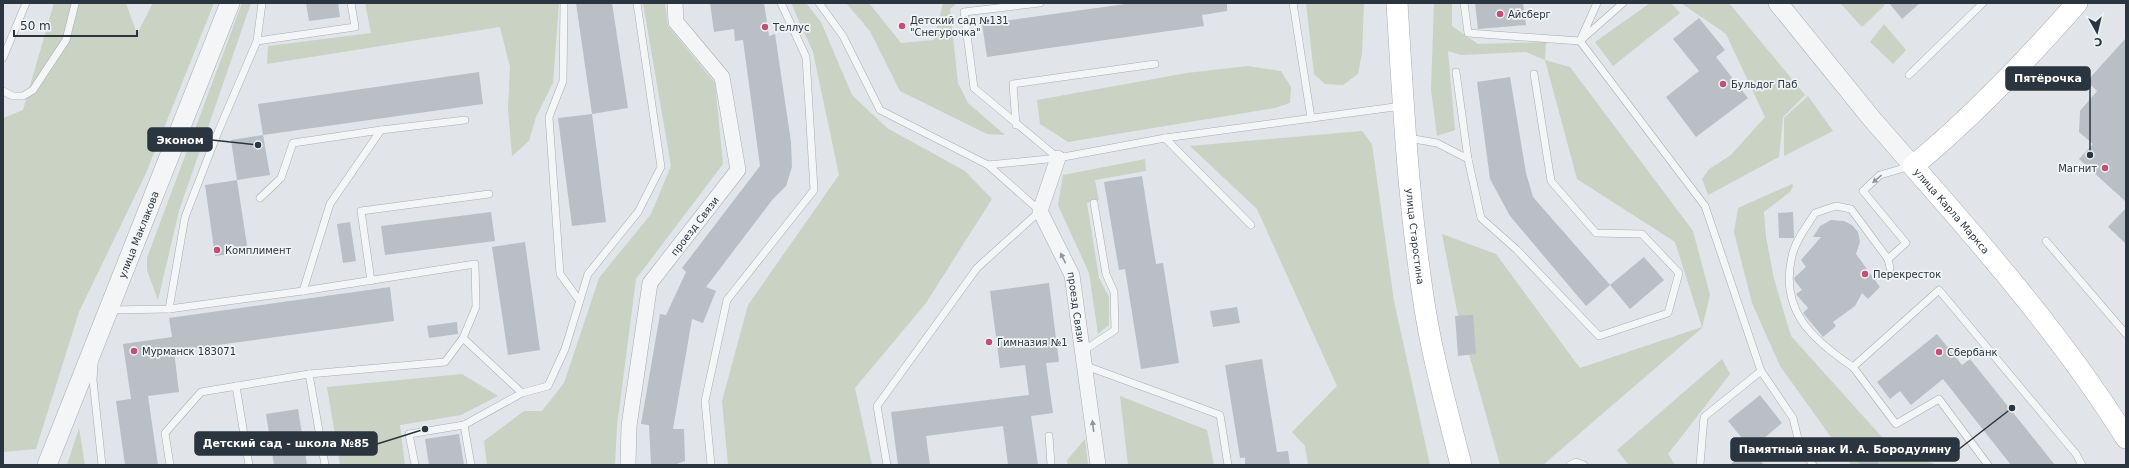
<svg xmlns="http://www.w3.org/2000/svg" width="2129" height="468" font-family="'DejaVu Sans',sans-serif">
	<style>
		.green { fill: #c9d2c3 }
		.building { fill: #b9bfc5 }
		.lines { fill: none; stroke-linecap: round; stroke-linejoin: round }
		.service-casing { stroke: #a7adb3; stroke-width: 8 }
		.minor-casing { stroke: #a7adb3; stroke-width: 16 }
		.tertiary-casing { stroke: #a7adb3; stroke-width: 20 }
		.secondary-casing { stroke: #a7adb3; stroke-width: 22 }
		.service { stroke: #f4f5f7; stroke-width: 7 }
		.minor { stroke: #f4f5f7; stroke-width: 15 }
		.tertiary { stroke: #f4f5f7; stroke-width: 19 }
		.secondary { stroke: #fff; stroke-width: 21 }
		.oneway { fill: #90959b }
		.poi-dot { fill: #c35074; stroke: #f1f4f6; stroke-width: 1.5 }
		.labels { text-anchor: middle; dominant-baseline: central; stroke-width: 3.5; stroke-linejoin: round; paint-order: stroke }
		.poi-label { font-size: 10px; fill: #2b353f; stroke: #f1f4f6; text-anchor: start }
		.street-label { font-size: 10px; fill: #2b353f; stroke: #f1f4f6 }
		.leader { fill: none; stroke: #2b353f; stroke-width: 1.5 }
		.callout-dot { fill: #2b353f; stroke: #f1f4f6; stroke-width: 1.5 }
		.callout { fill: #2b353f; stroke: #2b353f; stroke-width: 1.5 }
		.callout-label { font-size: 11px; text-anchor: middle; font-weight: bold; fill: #fff }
	</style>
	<rect width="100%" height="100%" fill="#e1e5e9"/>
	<g class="green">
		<polygon points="54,3 126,3 137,34 153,3 214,3 146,173 79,312 36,449 3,452 3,118 23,110"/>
		<polygon points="242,3 251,3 179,211 158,300 147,270 147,258"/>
		<polygon points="365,3 559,3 553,83 536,117 529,141 512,156 508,109 510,67 500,27 267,64 268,46 371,33"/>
		<polygon points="643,3 665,3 668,26 715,83 723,164 636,279 617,426 615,465 487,465 484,441 524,411 542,411 564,383 599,278 651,214 671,166"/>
		<polygon points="791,3 806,3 821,22 852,95 887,128 965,171 992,199 926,303 855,388 872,465 728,465 722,401 748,305 839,175 813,52"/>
		<polygon points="846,3 869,3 901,43 934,40 943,3 957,3 950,9 958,83 968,103 1005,135 987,134 900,91 870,31"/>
		<polygon points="1306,3 1364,3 1362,53 1358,74 1343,85 1325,84 1314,74"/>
		<polygon points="1434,3 1452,3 1452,26 1478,44 1546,42 1545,60 1570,67 1693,231 1710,295 1702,328 1543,465 1500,465 1457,311 1442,234 1496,254 1580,368 1702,327 1675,242 1577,179 1545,60 1526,52 1461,55 1448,51 1455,130 1437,136 1431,90"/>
		<polygon points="1650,3 1671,3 1680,13 1613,66 1595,42"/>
		<polygon points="1681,3 1729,3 1805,95 1783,117 1779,157 1708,195 1702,179 1709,169 1731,155 1765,117 1726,34"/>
		<polygon points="1840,3 1882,3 1885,5 1862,27"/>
		<polygon points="1884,24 1906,50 1893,64 1870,42"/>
		<polygon points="1248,66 1281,71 1291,87 1290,103 1275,108 1068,142 1040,124 1037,100 1187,73"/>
		<polygon points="1808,96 1833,131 1784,156 1784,118"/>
		<polygon points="1362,131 1372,144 1394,301 1430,465 1308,465 1305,446 1292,432 1337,386 1257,209 1190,146"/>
		<polygon points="1145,159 1146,171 1095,180 1099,200 1087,203 1099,278 1109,297 1109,325 1098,334 1089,273 1058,205 1063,175"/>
		<polygon points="1792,184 1793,186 1790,192 1764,212 1766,237 1774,279 1791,336 1890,446 1937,465 1851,465 1780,366 1752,303 1734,232 1738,208"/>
		<polygon points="1722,359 1730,374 1668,454 1675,465 1629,465 1617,450"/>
		<polygon points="462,374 498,396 461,415 400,425 405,465 340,465 327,387"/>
		<polygon points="1120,396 1207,430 1214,465 1128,465"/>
		<polygon points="79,428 85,465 67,465"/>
		<polygon points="1085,439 1088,465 1068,465 1067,460"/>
	</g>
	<g class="building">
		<polygon points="306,3 338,3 340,17 309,21"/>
		<polygon points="576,3 612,3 628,108 592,114"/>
		<polygon points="710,3 764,3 769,36 775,34 791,142 792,167 786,186 773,199 706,287 716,291 703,323 692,319 673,429 684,429 685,461 674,465 651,465 649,425 641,424 660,314 666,315 686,272 682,268 760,166 743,40 735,41 734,29 714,32"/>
		<polygon points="1132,3 1227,3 1227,11 1202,15 1204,26 987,57 982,24"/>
		<polygon points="1475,3 1523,3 1526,25 1478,29"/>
		<polygon points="1889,3 1920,3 1902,19"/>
		<polygon points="1699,18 1725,50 1716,57 1748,98 1696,137 1666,97 1699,71 1673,39"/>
		<polygon points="2126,38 2126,202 2079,159 2093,144 2079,132 2080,111 2097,91 2087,81"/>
		<polygon points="479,72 483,104 263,135 258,104"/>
		<polygon points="1510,77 1526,173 1533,197 1610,285 1586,306 1510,216 1490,179 1477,82"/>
		<polygon points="592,114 606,222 572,226 558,118"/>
		<polygon points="263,135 270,175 237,180 231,140"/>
		<polygon points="1142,176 1156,264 1163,263 1179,363 1141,369 1125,269 1119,270 1104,182"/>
		<polygon points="237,180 248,252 215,256 205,185"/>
		<polygon points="2126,208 2126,244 2108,227"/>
		<polygon points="491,212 495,241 385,255 381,226"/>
		<polygon points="1793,212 1794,238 1779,238 1778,213"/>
		<polygon points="1831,220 1844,221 1852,225 1858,232 1860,242 1856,254 1880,287 1868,299 1862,293 1855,306 1833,322 1836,326 1823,337 1803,313 1808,308 1796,294 1802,290 1795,281 1794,278 1806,267 1801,260 1821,237 1813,237 1820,226"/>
		<polygon points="350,222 356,261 343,263 337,224"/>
		<polygon points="525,242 540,350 508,355 492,247"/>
		<polygon points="1644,257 1664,280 1630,309 1610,285"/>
		<polygon points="1049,283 1059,362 1046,363 1053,413 1031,416 1038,465 1008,465 1003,426 926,436 930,465 898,465 891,412 1029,395 1025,365 1000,368 990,291"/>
		<polygon points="390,287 394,321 174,351 179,392 148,396 158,465 125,465 116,401 131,399 123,344 172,337 169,318"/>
		<polygon points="1237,307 1240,323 1213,327 1210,311"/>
		<polygon points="1473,315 1476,354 1458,356 1455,316"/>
		<polygon points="457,322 458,334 429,338 427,326"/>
		<polygon points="1937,334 1962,365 1970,359 2055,465 2011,465 1943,379 1911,405 1900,391 1890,399 1877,382"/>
		<polygon points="1262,359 1277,452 1288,451 1290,465 1245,465 1245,457 1249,457 1240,458 1225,365"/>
		<polygon points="1760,395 1782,423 1751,449 1728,421"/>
		<polygon points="298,409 307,465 274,465 266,414"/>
		<polygon points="459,434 464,465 429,465 425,439"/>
		<polygon points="1859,441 1880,465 1861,465 1848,451"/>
		<polygon points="1751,449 1764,465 1730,465"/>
	</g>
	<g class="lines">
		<g class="service-casing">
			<g id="service">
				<polyline points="564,3 563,81 549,117 560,274 579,300"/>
				<polyline points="819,3 843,36 880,110 988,165 1058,158 1165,138"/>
				<polyline points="1040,3 964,12 974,88 1058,158"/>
				<polyline points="1293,3 1311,118"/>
				<polyline points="1464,3 1468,33 1580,41 1705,206 1761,371 1793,418 1800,447 1813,465"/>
				<polyline points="1597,3 1580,41 1623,3"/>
				<polyline points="257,41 355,27 351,3"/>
				<polyline points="3,58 26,3"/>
				<polyline points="1456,72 1468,159"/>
				<polyline points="1909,75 1983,3"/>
				<polyline points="3,91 13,96 23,96 33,90 66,40 75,4"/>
				<polyline points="1016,125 1013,84 1155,64"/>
				<polyline points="1408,138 1437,143 1468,159 1481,218 1517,250 1599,336 1668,313 1679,273 1642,234 1596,233 1551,181 1534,74"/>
				<path d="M1911,166l-31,9 -17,16 43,52 -18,16 -37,-50 -15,-3 -21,7c-8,13 -20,28 -23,43 -13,55 21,84 61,111l86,-77 137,164 6,11"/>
				<polyline points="260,198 281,178 293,143 381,130"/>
				<polyline points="1251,225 1165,138 1402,106"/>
				<polyline points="2046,241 2126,334"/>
				<polyline points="1888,259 1890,268"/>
				<polyline points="371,281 361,211 489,194"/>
				<polyline points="303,291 330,204 381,130 465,120"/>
				<polyline points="169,309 303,291 475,264 476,307 463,338"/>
				<polyline points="109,310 169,309 185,217 218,132 257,41 262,3"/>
				<polyline points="1083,351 1115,330 1114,292 1106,274 1094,203"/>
				<polyline points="94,364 93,380 102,465"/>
				<polyline points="1086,366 1220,415 1228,465"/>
				<polyline points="1853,367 1896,424 1939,399 1988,465"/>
				<polyline points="309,374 325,465"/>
				<polyline points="236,386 249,465"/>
				<polyline points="464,425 471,465"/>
				<polyline points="1049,436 1051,465"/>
				<polyline points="170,465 165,433 201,392 309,374 445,362 463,338 522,393 548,386 565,349 588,274 638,212 661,167 637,3"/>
				<polyline points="415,465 409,434 464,425 522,393"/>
				<polyline points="711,465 705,401 727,300 814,190 806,57 781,3"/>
				<polyline points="887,465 877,406 977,268 1040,211 988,165"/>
				<polyline points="1570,465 1576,462 1584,465"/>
				<polyline points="1700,465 1704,417 1761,371"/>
			</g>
		</g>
		<g class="minor-casing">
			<g id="minor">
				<path id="s1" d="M1058,158l-18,53 32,64 26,190"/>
				<path id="s2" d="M628,465l1,-39 21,-143 88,-113 -16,-93 -46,-55 -1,-19"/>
			</g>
		</g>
		<g class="tertiary-casing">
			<g id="tertiary">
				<polyline points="1778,3 1872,119 1913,166"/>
				<path id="s3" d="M47,465l183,-462"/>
			</g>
		</g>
		<g class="secondary-casing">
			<g id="secondary">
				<path id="s4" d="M1397,3c6,98 11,196 26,293 8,57 24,113 38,169"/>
				<path id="s5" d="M2077,3c-51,58 -104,114 -164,163 75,85 153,176 213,272"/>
			</g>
		</g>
		<use href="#service" class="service"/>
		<use href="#minor" class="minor"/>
		<use href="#tertiary" class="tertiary"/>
		<use href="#secondary" class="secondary"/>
	</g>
	<defs><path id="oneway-solid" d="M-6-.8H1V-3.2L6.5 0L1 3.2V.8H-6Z"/></defs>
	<g class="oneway">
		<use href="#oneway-solid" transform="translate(1877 179) rotate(140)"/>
		<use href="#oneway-solid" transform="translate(1063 258) rotate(-116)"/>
		<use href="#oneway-solid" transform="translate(1093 426) rotate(-97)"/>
	</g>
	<g class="poi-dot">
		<circle cx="1500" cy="14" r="4"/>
		<circle cx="902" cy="26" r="4"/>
		<circle cx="765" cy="27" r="4"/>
		<circle cx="1723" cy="84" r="4"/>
		<circle cx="2105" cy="168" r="4"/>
		<circle cx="217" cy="250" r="4"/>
		<circle cx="1865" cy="274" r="4"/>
		<circle cx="989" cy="342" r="4"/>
		<circle cx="134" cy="351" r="4"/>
		<circle cx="1939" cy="352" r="4"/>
	</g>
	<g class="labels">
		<g class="poi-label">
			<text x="1508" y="14">Айсберг</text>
			<text x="910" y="20">Детский сад №131<tspan x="910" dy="12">"Снегурочка"</tspan></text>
			<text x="773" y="27">Теллус</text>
			<text x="1731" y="84">Бульдог Паб</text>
			<text x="2097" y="168" text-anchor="end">Магнит</text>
			<text x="225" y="250">Комплимент</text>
			<text x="1873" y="274">Перекресток</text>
			<text x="997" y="342">Гимназия №1</text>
			<text x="142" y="351">Мурманск 183071</text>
			<text x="1947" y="352">Сбербанк</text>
		</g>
		<g class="street-label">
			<text stroke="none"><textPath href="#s5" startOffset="291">улица Карла Маркса</textPath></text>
			<text stroke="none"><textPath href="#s2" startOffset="256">проезд Связи</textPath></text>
			<text stroke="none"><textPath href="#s3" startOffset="248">улица Маклакова</textPath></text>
			<text stroke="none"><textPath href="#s4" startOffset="234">улица Старостина</textPath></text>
			<text stroke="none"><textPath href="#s1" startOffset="160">проезд Связи</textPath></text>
		</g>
	</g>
	<path class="leader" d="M2090 155L2090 78M258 145L212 140M425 429L377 444M2012 408L1959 449"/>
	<g class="callout-dot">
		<circle cx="2090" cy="155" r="4"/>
		<circle cx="258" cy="145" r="4"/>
		<circle cx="425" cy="429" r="4"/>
		<circle cx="2012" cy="408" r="4"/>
	</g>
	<g class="callout">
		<rect x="2006" y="67" width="84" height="23" rx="4"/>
		<rect x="148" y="128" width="64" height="23" rx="4"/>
		<rect x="195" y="432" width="182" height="23" rx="4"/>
		<rect x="1731" y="438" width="228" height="23" rx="4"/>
	</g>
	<g class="callout-label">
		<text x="2048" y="82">Пятёрочка</text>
		<text x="180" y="144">Эконом</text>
		<text x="286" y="447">Детский сад - школа №85</text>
		<text x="1845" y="453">Памятный знак И. А. Бородулину</text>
	</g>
	<rect width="2129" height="468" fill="none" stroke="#2b353f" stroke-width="8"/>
	<g transform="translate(2097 32) rotate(172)" stroke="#f1f4f6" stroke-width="3" paint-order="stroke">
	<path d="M0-3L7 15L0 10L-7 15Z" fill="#2b353f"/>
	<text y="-6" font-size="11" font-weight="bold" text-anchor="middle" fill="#2b353f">С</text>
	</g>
	<path d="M14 30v6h123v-6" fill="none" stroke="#2b353f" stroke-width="2"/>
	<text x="20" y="30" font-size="12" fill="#2b353f" stroke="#f1f4f6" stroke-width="3" paint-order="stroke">50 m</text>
</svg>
